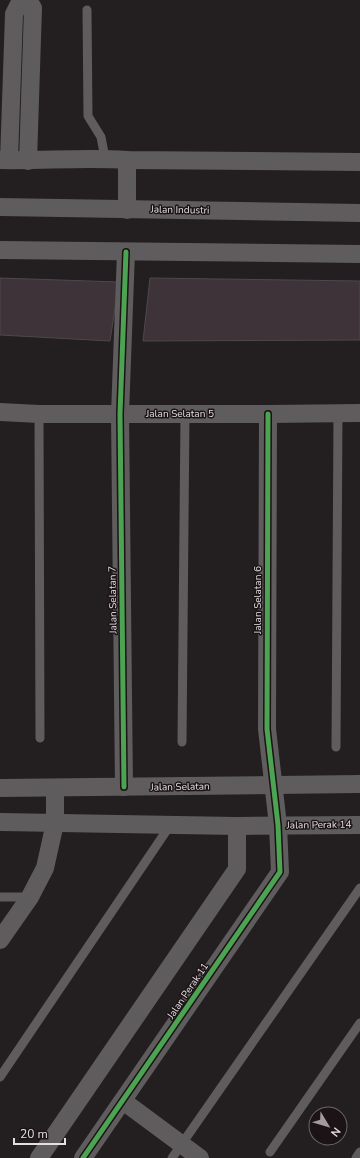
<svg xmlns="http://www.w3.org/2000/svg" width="360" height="1158" font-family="'Nunito Sans',sans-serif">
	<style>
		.building { fill: #3e3338; stroke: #4d494b }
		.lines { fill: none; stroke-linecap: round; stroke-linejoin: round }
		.service { stroke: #5e5c5c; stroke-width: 9 }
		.minor { stroke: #5e5c5c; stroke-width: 18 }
		.cycleway-casing { stroke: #1b1316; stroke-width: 8 }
		.cycleway { stroke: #4ca352; stroke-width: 5 }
		.labels { text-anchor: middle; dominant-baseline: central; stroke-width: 3; stroke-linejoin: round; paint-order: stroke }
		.street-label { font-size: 10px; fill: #e5dfe1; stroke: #1b1316 }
	</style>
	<rect width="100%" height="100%" fill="#231e20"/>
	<g class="building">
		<polygon points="0,278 119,282 110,341 0,335"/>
		<polygon points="150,278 360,281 360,340 143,341"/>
	</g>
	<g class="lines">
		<g class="service">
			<polyline points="87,10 88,116 101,137 105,158"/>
			<polyline points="39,414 40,738"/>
			<polyline points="182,742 185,414"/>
			<polyline points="336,747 338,414"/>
			<polyline points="0,897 30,897"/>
			<polyline points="0,1077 171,824"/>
			<polyline points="270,1152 360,1023"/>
			<polyline points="172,1158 360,888"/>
			<polyline points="356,1158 360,1152"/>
		</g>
		<g class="minor">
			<polyline points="28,0 33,8 28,161"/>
			<path d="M0,160c42,1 85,-3 127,0l233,2"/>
			<polyline points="9,160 14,14 21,0"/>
			<polyline points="127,160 127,210"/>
			<polyline points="0,207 360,213"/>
			<polyline points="0,250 360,254"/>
			<polyline points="0,412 39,414 268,414 360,413"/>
			<polyline points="124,787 120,414 126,252"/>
			<polyline points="0,788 360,784"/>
			<polyline points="0,822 237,826 360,825"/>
			<polyline points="0,940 30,897 45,868 55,823 55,788"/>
			<polyline points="123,1101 200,1158"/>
			<polyline points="39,1158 237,869 237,826"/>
			<polyline points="83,1158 280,872 278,825 267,729 268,414"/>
		</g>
		<g class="cycleway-casing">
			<g id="cycleway">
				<polyline points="124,787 120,414 126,252"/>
				<polyline points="83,1158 280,872 278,825 267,729 268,414"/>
			</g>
		</g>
		<use href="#cycleway" class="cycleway"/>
	</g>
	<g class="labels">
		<g class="street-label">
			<text transform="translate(180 210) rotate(1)">Jalan Industri</text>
			<text x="180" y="414">Jalan Selatan 5</text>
			<text transform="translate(113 600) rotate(-91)">Jalan Selatan 7</text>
			<text transform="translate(258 600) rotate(-90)">Jalan Selatan 6</text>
			<text transform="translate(180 787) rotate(-1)">Jalan Selatan</text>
			<text transform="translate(319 825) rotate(-1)">Jalan Perak 14</text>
			<text transform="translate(188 991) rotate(-56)">Jalan Perak 11</text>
		</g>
	</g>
	<g transform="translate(328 1126) rotate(128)"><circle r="19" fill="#1b1316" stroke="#6c6567"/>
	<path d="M0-3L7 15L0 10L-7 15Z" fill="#a19b9d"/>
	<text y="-6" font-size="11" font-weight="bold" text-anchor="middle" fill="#e5dfe1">N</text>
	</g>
	<path d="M14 1138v6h51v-6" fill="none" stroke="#e5dfe1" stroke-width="2"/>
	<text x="20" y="1138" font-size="12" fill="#e5dfe1" stroke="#1b1316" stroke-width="3" paint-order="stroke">20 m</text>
</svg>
